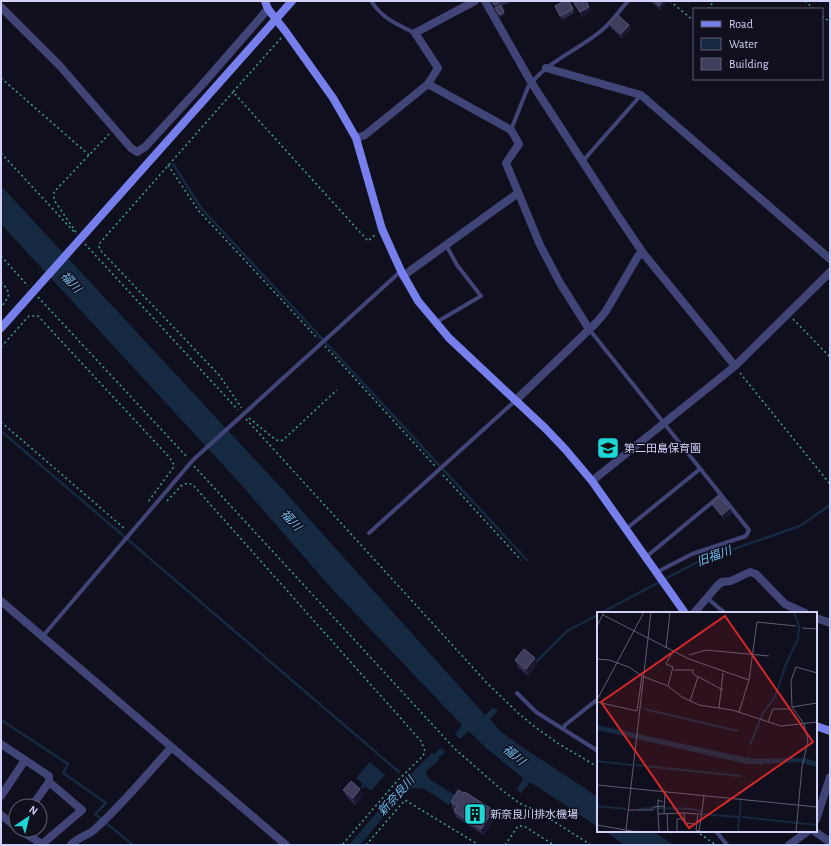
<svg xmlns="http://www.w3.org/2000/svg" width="831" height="846" font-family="'Alegreya Sans','Noto Sans JP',sans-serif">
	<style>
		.water { fill: #152a41 }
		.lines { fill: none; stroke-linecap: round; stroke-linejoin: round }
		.stream { stroke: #152a41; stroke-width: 2.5 }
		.path { stroke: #3ea191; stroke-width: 1.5; stroke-dasharray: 2 3; stroke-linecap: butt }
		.lane { stroke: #404476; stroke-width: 4 }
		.street { stroke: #404476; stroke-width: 8 }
		.secondary { stroke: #767fec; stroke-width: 8 }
		.wall { fill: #2d2b49 }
		.shaded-wall { fill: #1a1830 }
		.building { fill: #3f3d5c; stroke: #565475 }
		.labels { text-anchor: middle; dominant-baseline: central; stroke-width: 3; stroke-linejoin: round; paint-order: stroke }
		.poi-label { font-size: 11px; fill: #d2d2f9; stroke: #100f1d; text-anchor: start }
		.water-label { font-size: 12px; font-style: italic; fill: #6ebdeb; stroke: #100f1d }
		.inset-river { fill: none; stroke: #152a41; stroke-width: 2 }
		.inset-road { fill: none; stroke: #5e5d75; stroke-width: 1 }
		.view { fill: #d62828; fill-opacity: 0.15; stroke: #d62828; stroke-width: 2 }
		.inset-edge { fill: none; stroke: #d2d2f9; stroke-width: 2 }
	</style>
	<rect width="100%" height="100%" fill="#100f1d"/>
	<g class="water">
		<polygon points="1,186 286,493 485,715 493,707 498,711 490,719 499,730 519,745 598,797 598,827 530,782 521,793 517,790 523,778 486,748 469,731 460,739 455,734 462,725 333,590 237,480 1,224"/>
		<path d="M441,748l4,4 -7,6 1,2 -12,10 -1,4 3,5 26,16 -6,10 -26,-17 -1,1c-6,-2 -12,-1 -17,2l-45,54h-11l52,-61 31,-31 2,1z"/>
		<polygon points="370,762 385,775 371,791 356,778"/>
		<polygon points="604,831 652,831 674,845 625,845"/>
	</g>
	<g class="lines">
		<g class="stream">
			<polyline points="173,164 201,208 527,560"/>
			<polyline points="1,431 399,772"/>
			<polyline points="601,613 699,561 800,526 830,505"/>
			<polyline points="537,661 567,631 598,615"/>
			<polyline points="1,720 68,764 63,773 106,803 95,814 133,845"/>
			<polyline points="362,787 366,783"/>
		</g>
		<g class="path">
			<polyline points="670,1 694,21"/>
			<polyline points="805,1 814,9"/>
			<polyline points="708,9 714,1"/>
			<polyline points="822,16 830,22"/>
			<polyline points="281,38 233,92 368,241 376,234"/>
			<polyline points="1,78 89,155"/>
			<polyline points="233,92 99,244 99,247 102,252 219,375 239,404 241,408"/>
			<polyline points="1,153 76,234"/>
			<polyline points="168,165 198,210 318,339"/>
			<polyline points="76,232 54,200 54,192 109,134"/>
			<polyline points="85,244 238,410"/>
			<polyline points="1,256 28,286"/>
			<path d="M1,282c10,11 10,13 0,25"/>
			<polyline points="38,297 187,457"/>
			<polyline points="793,319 830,357"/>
			<polyline points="325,346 435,466"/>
			<polyline points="1,347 29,316 38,316 169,457 174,465 173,468 148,502"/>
			<polyline points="740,373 830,484"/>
			<polyline points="249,418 276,440 280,441 283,440 337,390"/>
			<polyline points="246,419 487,683 517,712 535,727 559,744 598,767"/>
			<polyline points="1,422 125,529"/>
			<polyline points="194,466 455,749 503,791 519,803 539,812 591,845"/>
			<polyline points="443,475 521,560"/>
			<polyline points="167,501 182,485 188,483 193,485 421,741 425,751 423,756 398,780 342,845"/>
			<polyline points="696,831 716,845"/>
			<polyline points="366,845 405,800 479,845"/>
			<polyline points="505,845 518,826 524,826 554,845"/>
		</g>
		<g class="lane">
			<path d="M371,1c12,18 25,23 44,32"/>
			<path d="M511,130l17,-43c18,-25 50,-37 73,-56 10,-8 18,-20 27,-30"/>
			<polyline points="582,162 641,95"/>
			<polyline points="435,323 481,296 457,265 446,245"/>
			<polyline points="589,329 749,530 746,536 692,554 657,572"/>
			<polyline points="626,529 700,469"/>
			<polyline points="369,533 515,401"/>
			<polyline points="646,557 721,495"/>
			<polyline points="707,598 725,613"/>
			<polyline points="42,637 193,460 401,271"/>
			<polyline points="517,693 536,712 598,751"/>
			<polyline points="563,729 565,725 598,699"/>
			<polyline points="716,831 727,845"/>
		</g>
		<g class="street">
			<polyline points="485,1 531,82 616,213 643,253 735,366"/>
			<polyline points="1,7 60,66 131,148 137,152 145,147 201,86 268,9"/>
			<polyline points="546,68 641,95 830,259"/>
			<polyline points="428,84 511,130 519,144 506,163 540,245 560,283 589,329"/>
			<polyline points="356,138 365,135 428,84 438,68 415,33 475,1"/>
			<polyline points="403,276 518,193"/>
			<polyline points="515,401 597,322 606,311 638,256 643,253"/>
			<polyline points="592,481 735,366 830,272"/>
			<polyline points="1,601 286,845"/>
			<polyline points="694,613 718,585 722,582 731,581 750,572 756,574 785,604 805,613"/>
			<polyline points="816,618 830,623"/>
			<polyline points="1,744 25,760 1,796"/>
			<polyline points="25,760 49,776 49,782 82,810 41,845"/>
			<polyline points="32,806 49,782"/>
			<polyline points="1,815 16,827"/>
			<polyline points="816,820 830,777"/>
			<polyline points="20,830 42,844"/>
			<polyline points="814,831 830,842"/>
			<path d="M71,845c6,-8 16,-9 23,-15 28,-25 52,-55 77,-82"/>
			<polyline points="789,845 808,831"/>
		</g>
		<g class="secondary">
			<polyline points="265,1 268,9 286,32 333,98 356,138 382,229 401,271 418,301 449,338 545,428 565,449 592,481 685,613"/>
			<polyline points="1,328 292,1"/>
			<polyline points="816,726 830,731"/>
		</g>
	</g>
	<g class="wall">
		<polygon points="492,1 510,1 511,2 501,6 505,14 500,17"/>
		<polygon points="573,1 586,1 591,11 582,17 574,4"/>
		<polygon points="651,1 668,1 660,10"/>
		<polygon points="555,6 573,9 574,13 562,20"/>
		<polygon points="609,23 629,25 631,29 622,38 611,28"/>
		<polygon points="712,503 730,508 732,513 724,520 713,507"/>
		<polygon points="535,658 537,665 528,676 518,667 515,660"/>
		<polygon points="343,790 363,796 355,805 346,796"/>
		<polygon points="451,802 496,816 484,835 456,817 454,811 454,810 453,809"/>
	</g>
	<g class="shaded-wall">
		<polygon points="663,1 668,1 660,10 659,6"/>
		<polygon points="589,7 591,11 582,17 580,12"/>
		<polygon points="629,25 631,29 622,38 621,34"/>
		<polygon points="730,508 732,513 724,520 722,515"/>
		<polygon points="535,658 537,665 528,676 526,669"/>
		<polygon points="360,789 363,796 355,805 353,798"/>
		<polygon points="493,810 496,816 484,835 481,829"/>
	</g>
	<g class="building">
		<polygon points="492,1 501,1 494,5"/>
		<polygon points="564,1 569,1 573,9 560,16 555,6"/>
		<polygon points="573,1 586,1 589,7 580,12"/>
		<polygon points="654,1 663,1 659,6"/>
		<polygon points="501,5 504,12 499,15 495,8"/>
		<polygon points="618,15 629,25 621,34 609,23"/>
		<polygon points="719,497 730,508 722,515 712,503"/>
		<polygon points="524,649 535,658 526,669 515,660"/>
		<polygon points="351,781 360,789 353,798 343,790"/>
		<polygon points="458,790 464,793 465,792 493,810 481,829 454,811 457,806 451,802"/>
	</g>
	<defs>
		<g id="school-square" transform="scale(1.15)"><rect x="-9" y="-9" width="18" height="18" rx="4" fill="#1ed8d8" stroke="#100f1d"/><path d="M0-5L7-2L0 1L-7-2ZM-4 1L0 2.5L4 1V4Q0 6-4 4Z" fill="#111"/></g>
		<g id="building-square" transform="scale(1.15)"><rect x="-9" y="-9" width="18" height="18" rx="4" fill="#1ed8d8" stroke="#100f1d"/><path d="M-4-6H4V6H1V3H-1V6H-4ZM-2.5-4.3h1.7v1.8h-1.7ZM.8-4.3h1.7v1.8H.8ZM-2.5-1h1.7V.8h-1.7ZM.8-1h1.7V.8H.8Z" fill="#111"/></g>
	</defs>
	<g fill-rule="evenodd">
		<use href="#school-square" x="608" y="448"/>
		<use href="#building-square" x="475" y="814"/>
	</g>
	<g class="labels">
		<g class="poi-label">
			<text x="624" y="448">第二田島保育園</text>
			<text x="490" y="814">新奈良川排水機場</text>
		</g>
		<g class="water-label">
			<text transform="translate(71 282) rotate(47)">福川</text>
			<text transform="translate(291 520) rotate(47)">福川</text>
			<text transform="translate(714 556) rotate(-20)">旧福川</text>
			<text transform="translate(514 755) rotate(41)">福川</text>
			<text transform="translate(396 796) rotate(-48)">新奈良川</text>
		</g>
	</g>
	<g transform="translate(597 612)">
		<rect width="220" height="220" fill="#100f1d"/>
		<path d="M0,113l151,33 1,-2 2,3 55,-1 11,4v5l-18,-5 -37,2 -1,2 -1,-2h-13l-150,-34z" fill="#152a41"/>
		<path class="inset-river" d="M47,97l94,22M153,133l13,-32 12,-16 11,-33 12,-25 1,-13 -5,-14M0,149l35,4M38,153l106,11M0,194l29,3M58,196l36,1 9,2v3l39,3M42,197l13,-1M145,205l75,8M141,220l3,-34"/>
		<path class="inset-road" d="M6,3l86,44 60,21M0,14l7,-14M205,16l15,1M69,36l4,-36M92,43l17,-5 63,6M0,47l12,1 20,7 13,9 26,10 14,11 17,8 33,5 49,16 36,-4M77,58h19v4l30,16M71,74l5,-19 -7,-3 7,-13M0,88l47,-88M93,89l8,-24M0,90l40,9 5,-35M195,95l25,-4M122,96l4,-35M142,100l10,-32 8,-58 39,4M171,110l5,-13h17M0,173l220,22M31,198h25v-3l11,-1M67,201l1,-21M70,201l1,19M87,201l14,1 -2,16 3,1M61,202v-14l5,2M0,213l40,7M29,218l25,-218M62,220l-1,-18 26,-1 1,10 10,1M80,220v-13h7M102,220l5,-36M199,220l6,-65 6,-26 -4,-17 -12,-17 -1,-26 5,-14 21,6"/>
		<path class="view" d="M128,4l88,126 -124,86 -88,-126z"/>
		<rect width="220" height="220" class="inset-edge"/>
	</g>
	<rect width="831" height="846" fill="none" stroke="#d2d2f9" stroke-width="4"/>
	<rect x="693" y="8" width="130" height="72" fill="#100f1d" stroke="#5e5d75"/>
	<rect x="701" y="21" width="20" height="6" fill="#767fec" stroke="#5e5d75"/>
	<text x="729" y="28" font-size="12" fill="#d2d2f9">Road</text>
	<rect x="701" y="38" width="20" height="12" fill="#152a41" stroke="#5e5d75"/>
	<text x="729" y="48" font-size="12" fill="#d2d2f9">Water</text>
	<rect x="701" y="58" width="20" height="12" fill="#3f3d5c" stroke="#5e5d75"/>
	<text x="729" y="68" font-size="12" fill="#d2d2f9">Building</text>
	<g transform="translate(28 818) rotate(35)"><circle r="19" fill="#100f1d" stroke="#5e5d75"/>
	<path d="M0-3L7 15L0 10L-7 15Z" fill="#1ed8d8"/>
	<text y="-6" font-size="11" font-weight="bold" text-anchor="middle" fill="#d2d2f9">N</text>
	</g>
</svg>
